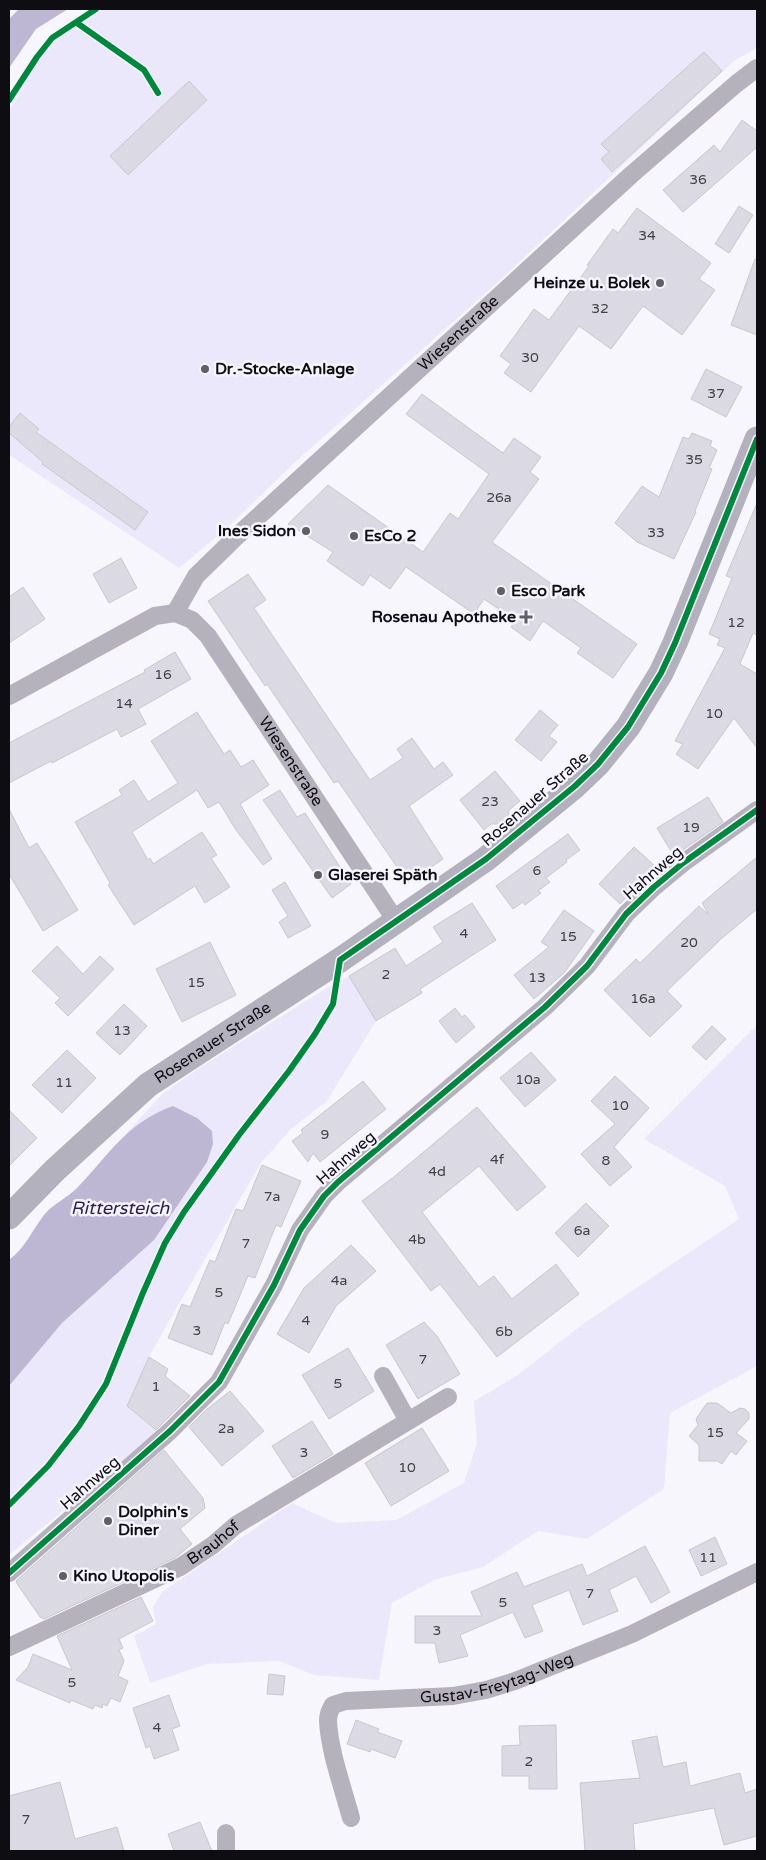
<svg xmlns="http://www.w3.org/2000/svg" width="766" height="1860" font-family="'Varela Round',sans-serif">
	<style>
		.green { fill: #ece8fc }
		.water { fill: #bdb7d3 }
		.building { fill: #dbd9e3; stroke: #c9c8cd }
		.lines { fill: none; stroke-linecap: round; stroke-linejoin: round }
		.street { stroke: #b5b2be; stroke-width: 18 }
		.secondary { stroke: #b4b1be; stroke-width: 25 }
		.cycleway-casing { stroke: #f6f4fe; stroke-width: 9 }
		.cycleway { stroke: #00873e; stroke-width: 6 }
		.poi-dot { fill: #605f63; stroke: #f6f4fe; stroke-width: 2 }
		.labels { text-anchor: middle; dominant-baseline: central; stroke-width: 5; stroke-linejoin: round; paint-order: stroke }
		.number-label { font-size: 14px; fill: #414046 }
		.poi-label { font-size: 16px; font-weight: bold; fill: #0e0d11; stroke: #f6f4fe; text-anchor: start }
		.street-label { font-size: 16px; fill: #0e0d11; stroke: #f6f4fe }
		.water-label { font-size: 18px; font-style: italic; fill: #2e1f4e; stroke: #f6f4fe }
	</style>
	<rect width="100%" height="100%" fill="#f7f6fc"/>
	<g class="green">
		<polygon points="100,9 757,9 757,48 734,61 497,283 292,465 227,528 179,568 9,455 9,111 39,61 55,42"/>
		<polygon points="349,976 376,1021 327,1101 291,1129 261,1163 169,1321 149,1357 127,1406 159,1432 9,1555 9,1260 20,1252 45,1214 76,1189 163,1093 201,1067 320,992"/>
		<polygon points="757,1025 757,1366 670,1413 664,1489 587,1539 538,1531 483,1567 434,1580 392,1603 379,1680 314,1675 279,1661 207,1664 150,1683 134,1636 156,1624 153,1607 162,1592 292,1503 336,1523 396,1520 464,1483 477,1443 474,1401 515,1377 583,1324 739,1219 725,1186 644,1139"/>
	</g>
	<g class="water">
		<polygon points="19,9 68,9 36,29 9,68 9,19"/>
		<path d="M173,1106l24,12 15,13 1,13 -6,18 -53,78 -92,83 -53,63v-126c16,-12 23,-29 35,-45 9,-11 23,-17 33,-27 33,-34 49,-65 96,-82z"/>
	</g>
	<g class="building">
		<polygon points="704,52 722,71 612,172 601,159 609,152 601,144"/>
		<polygon points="189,81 207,100 128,175 110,156"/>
		<polygon points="742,120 757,131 757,147 683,212 663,190 714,145 720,152"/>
		<polygon points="739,206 753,215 729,253 715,244"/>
		<polygon points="637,208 711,263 699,279 715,290 682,335 643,306 611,349 579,326 531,392 504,373 511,364 500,356 534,309 549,320 589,266 587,265 613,229 618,233"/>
		<polygon points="755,259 757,259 757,335 731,325"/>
		<polygon points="706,369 742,387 726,417 691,399"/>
		<polygon points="422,394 503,453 514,438 541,457 530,472 539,479 492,542 637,644 613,678 577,653 581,648 543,621 530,641 511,627 516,621 484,599 474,614 406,567 390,589 370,575 363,586 327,561 333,552 288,524 328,485 423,552 450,513 458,519 489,474 406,414"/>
		<polygon points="20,413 39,429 36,432 148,512 135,530 42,464 43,462 9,433 9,427"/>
		<polygon points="692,433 712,441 710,446 717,450 709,468 712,469 695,511 696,512 674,559 637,542 615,523 642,486 659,497 683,437 689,439"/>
		<polygon points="757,503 757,635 753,633 740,664 757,674 757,748 734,718 698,769 676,754 683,744 675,741 725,648 717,645 720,639 709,634 732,578 726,576"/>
		<polygon points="121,558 137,588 109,603 93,574"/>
		<polygon points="248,574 266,600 254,608 370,780 403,758 397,749 412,738 434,769 443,762 453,775 409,806 443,859 408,883 338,781 334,783 267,684 265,686 208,601"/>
		<polygon points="23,587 45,619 9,643 9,597"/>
		<polygon points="175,652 191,679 138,709 146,724 121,737 117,729 52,763 51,761 9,783 9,743 145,672 144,670"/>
		<polygon points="540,710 558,725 549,736 557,742 541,761 515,740"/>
		<polygon points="197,712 224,754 230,750 241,767 253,760 269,785 240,804 272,859 263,865 236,830 219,802 208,808 197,790 132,832 148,860 150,858 153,864 202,832 217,855 211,858 230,887 205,903 195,886 134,925 108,885 110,883 75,822 122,795 119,790 134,780 148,802 178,783 151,741"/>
		<polygon points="495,771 520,801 509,810 508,818 501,824 491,824 484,830 460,800"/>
		<polygon points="280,790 297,817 305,813 351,884 332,898 263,800"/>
		<polygon points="708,797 723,822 674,856 657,828"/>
		<polygon points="9,809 29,848 37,843 78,910 43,931 9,874"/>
		<polygon points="568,834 580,850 566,860 567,862 546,878 550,882 538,891 541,893 525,905 523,902 513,909 496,886"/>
		<polygon points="634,847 655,866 620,904 599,884"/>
		<polygon points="757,857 757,909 721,939 667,991 682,1006 650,1037 604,990 636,959 640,963 699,906 709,915 702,903"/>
		<polygon points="285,882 311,926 288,938 279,922 288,916 272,890"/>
		<polygon points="472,903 496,940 420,989 422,993 376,1021 349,976 395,948 406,966 443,942 433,927"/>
		<polygon points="564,910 594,931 564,973 534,999 514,975 549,947 541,942"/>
		<polygon points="210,942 236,995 182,1022 156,969"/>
		<polygon points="57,946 83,974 100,956 114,969 68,1016 55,1003 60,998 32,971"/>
		<polygon points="124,1004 147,1026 120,1055 96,1033"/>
		<polygon points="455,1008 462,1017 465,1015 475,1027 456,1043 439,1021"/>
		<polygon points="712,1026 726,1039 706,1060 692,1047"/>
		<polygon points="67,1050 96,1078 62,1113 32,1085"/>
		<polygon points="531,1052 556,1080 525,1107 500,1078"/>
		<polygon points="615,1076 649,1108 614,1147 632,1167 610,1186 581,1154 615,1124 591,1101"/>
		<polygon points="363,1081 386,1109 320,1162 313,1153 308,1162 292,1141 303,1133 301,1130"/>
		<polygon points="477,1107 546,1187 517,1211 479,1166 422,1212 479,1287 494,1276 512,1299 556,1264 579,1294 497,1357 440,1284 431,1291 362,1201 395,1176"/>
		<polygon points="9,1110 37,1138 9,1166"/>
		<polygon points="262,1165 301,1181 281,1227 276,1225 255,1278 248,1276 228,1324 225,1322 212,1355 168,1338 182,1304 190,1307 210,1260 215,1262 236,1209 243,1211"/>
		<polygon points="586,1203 609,1226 578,1257 555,1233"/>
		<polygon points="351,1245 376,1271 336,1306 309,1353 277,1334 304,1288"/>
		<polygon points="424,1322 437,1336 460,1374 418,1399 386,1345"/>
		<polygon points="348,1348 374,1391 329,1419 302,1375"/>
		<polygon points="149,1357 168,1369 165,1376 190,1396 156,1430 127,1406"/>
		<polygon points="230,1391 264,1431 222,1466 189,1427 206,1410"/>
		<polygon points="707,1403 717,1403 731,1413 740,1408 745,1409 749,1413 749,1419 736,1433 747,1441 736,1455 731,1451 722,1464 717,1461 699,1461 699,1445 689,1436 698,1425 696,1419"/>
		<polygon points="312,1421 333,1454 293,1478 272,1446"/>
		<polygon points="422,1428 449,1471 391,1506 365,1463"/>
		<polygon points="164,1450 203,1498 205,1508 180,1529 192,1544 175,1558 44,1619 40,1617 16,1582 17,1580"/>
		<polygon points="715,1537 727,1564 701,1576 689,1550"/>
		<polygon points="645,1546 670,1592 651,1603 636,1576 609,1590 618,1611 583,1625 569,1590 532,1605 543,1631 525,1638 513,1612 460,1635 468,1656 439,1663 435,1643 415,1643 415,1616 482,1616 471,1592 517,1572 524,1587 582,1564 587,1576"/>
		<polygon points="141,1597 153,1621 119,1639 123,1648 119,1650 124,1661 118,1676 128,1681 120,1702 111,1698 107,1706 103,1704 102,1708 95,1705 93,1709 71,1700 70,1703 16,1680 28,1667 33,1654 72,1670 57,1636"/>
		<polygon points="269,1674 285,1676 283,1695 267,1694"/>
		<polygon points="169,1695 180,1726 172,1729 179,1750 154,1759 150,1746 146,1748 133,1708"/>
		<polygon points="356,1720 379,1729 377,1732 402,1741 395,1758 371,1749 370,1752 347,1744"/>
		<polygon points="556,1725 557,1789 529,1789 529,1776 502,1776 502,1746 520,1745 519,1726"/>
		<polygon points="657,1736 663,1767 686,1762 690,1786 740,1773 745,1793 757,1789 757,1836 724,1845 714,1808 633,1824 635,1851 585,1851 580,1783 640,1778 632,1741"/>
		<polygon points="60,1782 75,1839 117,1827 124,1851 9,1851 9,1796"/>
		<polygon points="200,1822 212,1851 174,1851 168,1834"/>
	</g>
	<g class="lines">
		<g class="street">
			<path id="s1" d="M175,613l21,-37 40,-39 395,-362 105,-91 21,-16"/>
			<path id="s2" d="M9,696l146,-80 20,-3 17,7 16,16 188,285"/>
			<polyline points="383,1376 408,1421"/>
			<polyline points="9,1573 170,1431 219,1382 274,1285 300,1230 324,1196 338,1182 545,1007 587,966 626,914 654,887 683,863 757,810"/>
			<path id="s3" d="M9,1647l171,-80 33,-22 23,-20 212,-128"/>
			<path id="s4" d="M351,1818c-8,-30 -22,-68 -23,-98 0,-6 2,-10 5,-15l13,-4 107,-5 33,-6 29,-9 117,-47 125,-62"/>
			<polyline points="226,1833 226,1851"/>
		</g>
		<path class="secondary" id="s5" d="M9,1217l46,-47 93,-85 192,-125 146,-101 89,-73 23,-22 30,-37 33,-54 14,-30 82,-204"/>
		<g class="cycleway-casing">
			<g id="cycleway">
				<polyline points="77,23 144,70 158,93"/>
				<polyline points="9,100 37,57 52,38 96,9"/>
				<polyline points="9,1505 48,1466 79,1426 106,1384 142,1295 165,1243 184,1212 239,1135 289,1071 315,1034 333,1004 340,960 486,859 575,786 598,764 628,727 661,673 675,643 757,439"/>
				<polyline points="9,1573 170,1431 219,1382 274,1285 300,1230 324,1196 338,1182 545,1007 587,966 626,914 654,887 683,863 757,810"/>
			</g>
		</g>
		<use href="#cycleway" class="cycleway"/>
	</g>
	<g class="poi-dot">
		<circle cx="660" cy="283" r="5"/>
		<circle cx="205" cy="369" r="5"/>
		<circle cx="306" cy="531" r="5"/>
		<circle cx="354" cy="536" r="5"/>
		<circle cx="501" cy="591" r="5"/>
		<path d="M523.5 609.5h5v5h5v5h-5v5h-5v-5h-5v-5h5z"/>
		<circle cx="318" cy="875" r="5"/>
		<circle cx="108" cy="1521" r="5"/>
		<circle cx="63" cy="1576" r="5"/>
	</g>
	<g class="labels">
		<g class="number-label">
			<text x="698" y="179">36</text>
			<text x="647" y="235">34</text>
			<text x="600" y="308">32</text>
			<text x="530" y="357">30</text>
			<text x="716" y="393">37</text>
			<text x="694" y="459">35</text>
			<text x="499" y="497">26a</text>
			<text x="656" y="532">33</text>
			<text x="736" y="622">12</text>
			<text x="163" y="674">16</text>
			<text x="124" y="703">14</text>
			<text x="714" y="713">10</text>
			<text x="490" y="801">23</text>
			<text x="691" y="827">19</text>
			<text x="537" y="870">6</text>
			<text x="464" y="933">4</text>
			<text x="568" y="936">15</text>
			<text x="689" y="942">20</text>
			<text x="386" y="974">2</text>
			<text x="537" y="977">13</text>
			<text x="196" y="982">15</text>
			<text x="643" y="998">16a</text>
			<text x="122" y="1030">13</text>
			<text x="528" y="1079">10a</text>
			<text x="64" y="1082">11</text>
			<text x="620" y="1105">10</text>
			<text x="325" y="1134">9</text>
			<text x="497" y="1159">4f</text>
			<text x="606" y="1160">8</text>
			<text x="437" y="1171">4d</text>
			<text x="272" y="1196">7a</text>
			<text x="582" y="1230">6a</text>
			<text x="417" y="1239">4b</text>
			<text x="246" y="1243">7</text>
			<text x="339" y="1280">4a</text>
			<text x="219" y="1292">5</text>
			<text x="306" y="1320">4</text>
			<text x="197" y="1330">3</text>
			<text x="504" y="1331">6b</text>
			<text x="423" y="1359">7</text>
			<text x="338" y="1383">5</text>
			<text x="156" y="1386">1</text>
			<text x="226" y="1428">2a</text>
			<text x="715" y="1432">15</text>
			<text x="304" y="1452">3</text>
			<text x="407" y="1467">10</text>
			<text x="708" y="1557">11</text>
			<text x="590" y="1593">7</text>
			<text x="503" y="1602">5</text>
			<text x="437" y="1630">3</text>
			<text x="72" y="1682">5</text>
			<text x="157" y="1727">4</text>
			<text x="529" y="1761">2</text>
			<text x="26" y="1819">7</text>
		</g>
		<g class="poi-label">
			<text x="650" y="283" text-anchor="end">Heinze u. Bolek</text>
			<text x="215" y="369">Dr.-Stocke-Anlage</text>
			<text x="296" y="531" text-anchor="end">Ines Sidon</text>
			<text x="364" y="536">EsCo 2</text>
			<text x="511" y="591">Esco Park</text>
			<text x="516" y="617" text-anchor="end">Rosenau Apotheke</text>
			<text x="328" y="875">Glaserei Späth</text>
			<text x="118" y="1512">Dolphin's<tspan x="118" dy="18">Diner</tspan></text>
			<text x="73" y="1576">Kino Utopolis</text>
		</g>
		<g class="street-label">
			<text stroke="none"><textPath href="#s1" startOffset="400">Wiesenstraße</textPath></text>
			<text stroke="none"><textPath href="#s2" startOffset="378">Wiesenstraße</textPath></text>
			<text transform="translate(535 799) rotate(-41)">Rosenauer Straße</text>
			<text transform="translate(653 873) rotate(-41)">Hahnweg</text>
			<text stroke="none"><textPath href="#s5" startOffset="269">Rosenauer Straße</textPath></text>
			<text transform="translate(346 1158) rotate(-41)">Hahnweg</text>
			<text transform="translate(90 1483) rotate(-41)">Hahnweg</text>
			<text stroke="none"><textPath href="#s3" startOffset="230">Brauhof</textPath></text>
			<text stroke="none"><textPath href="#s4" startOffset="284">Gustav-Freytag-Weg</textPath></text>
		</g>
		<g class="water-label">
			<text x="120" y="1208">Rittersteich</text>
		</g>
	</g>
	<rect width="766" height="1860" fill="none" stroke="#0e0d11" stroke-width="20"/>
</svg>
